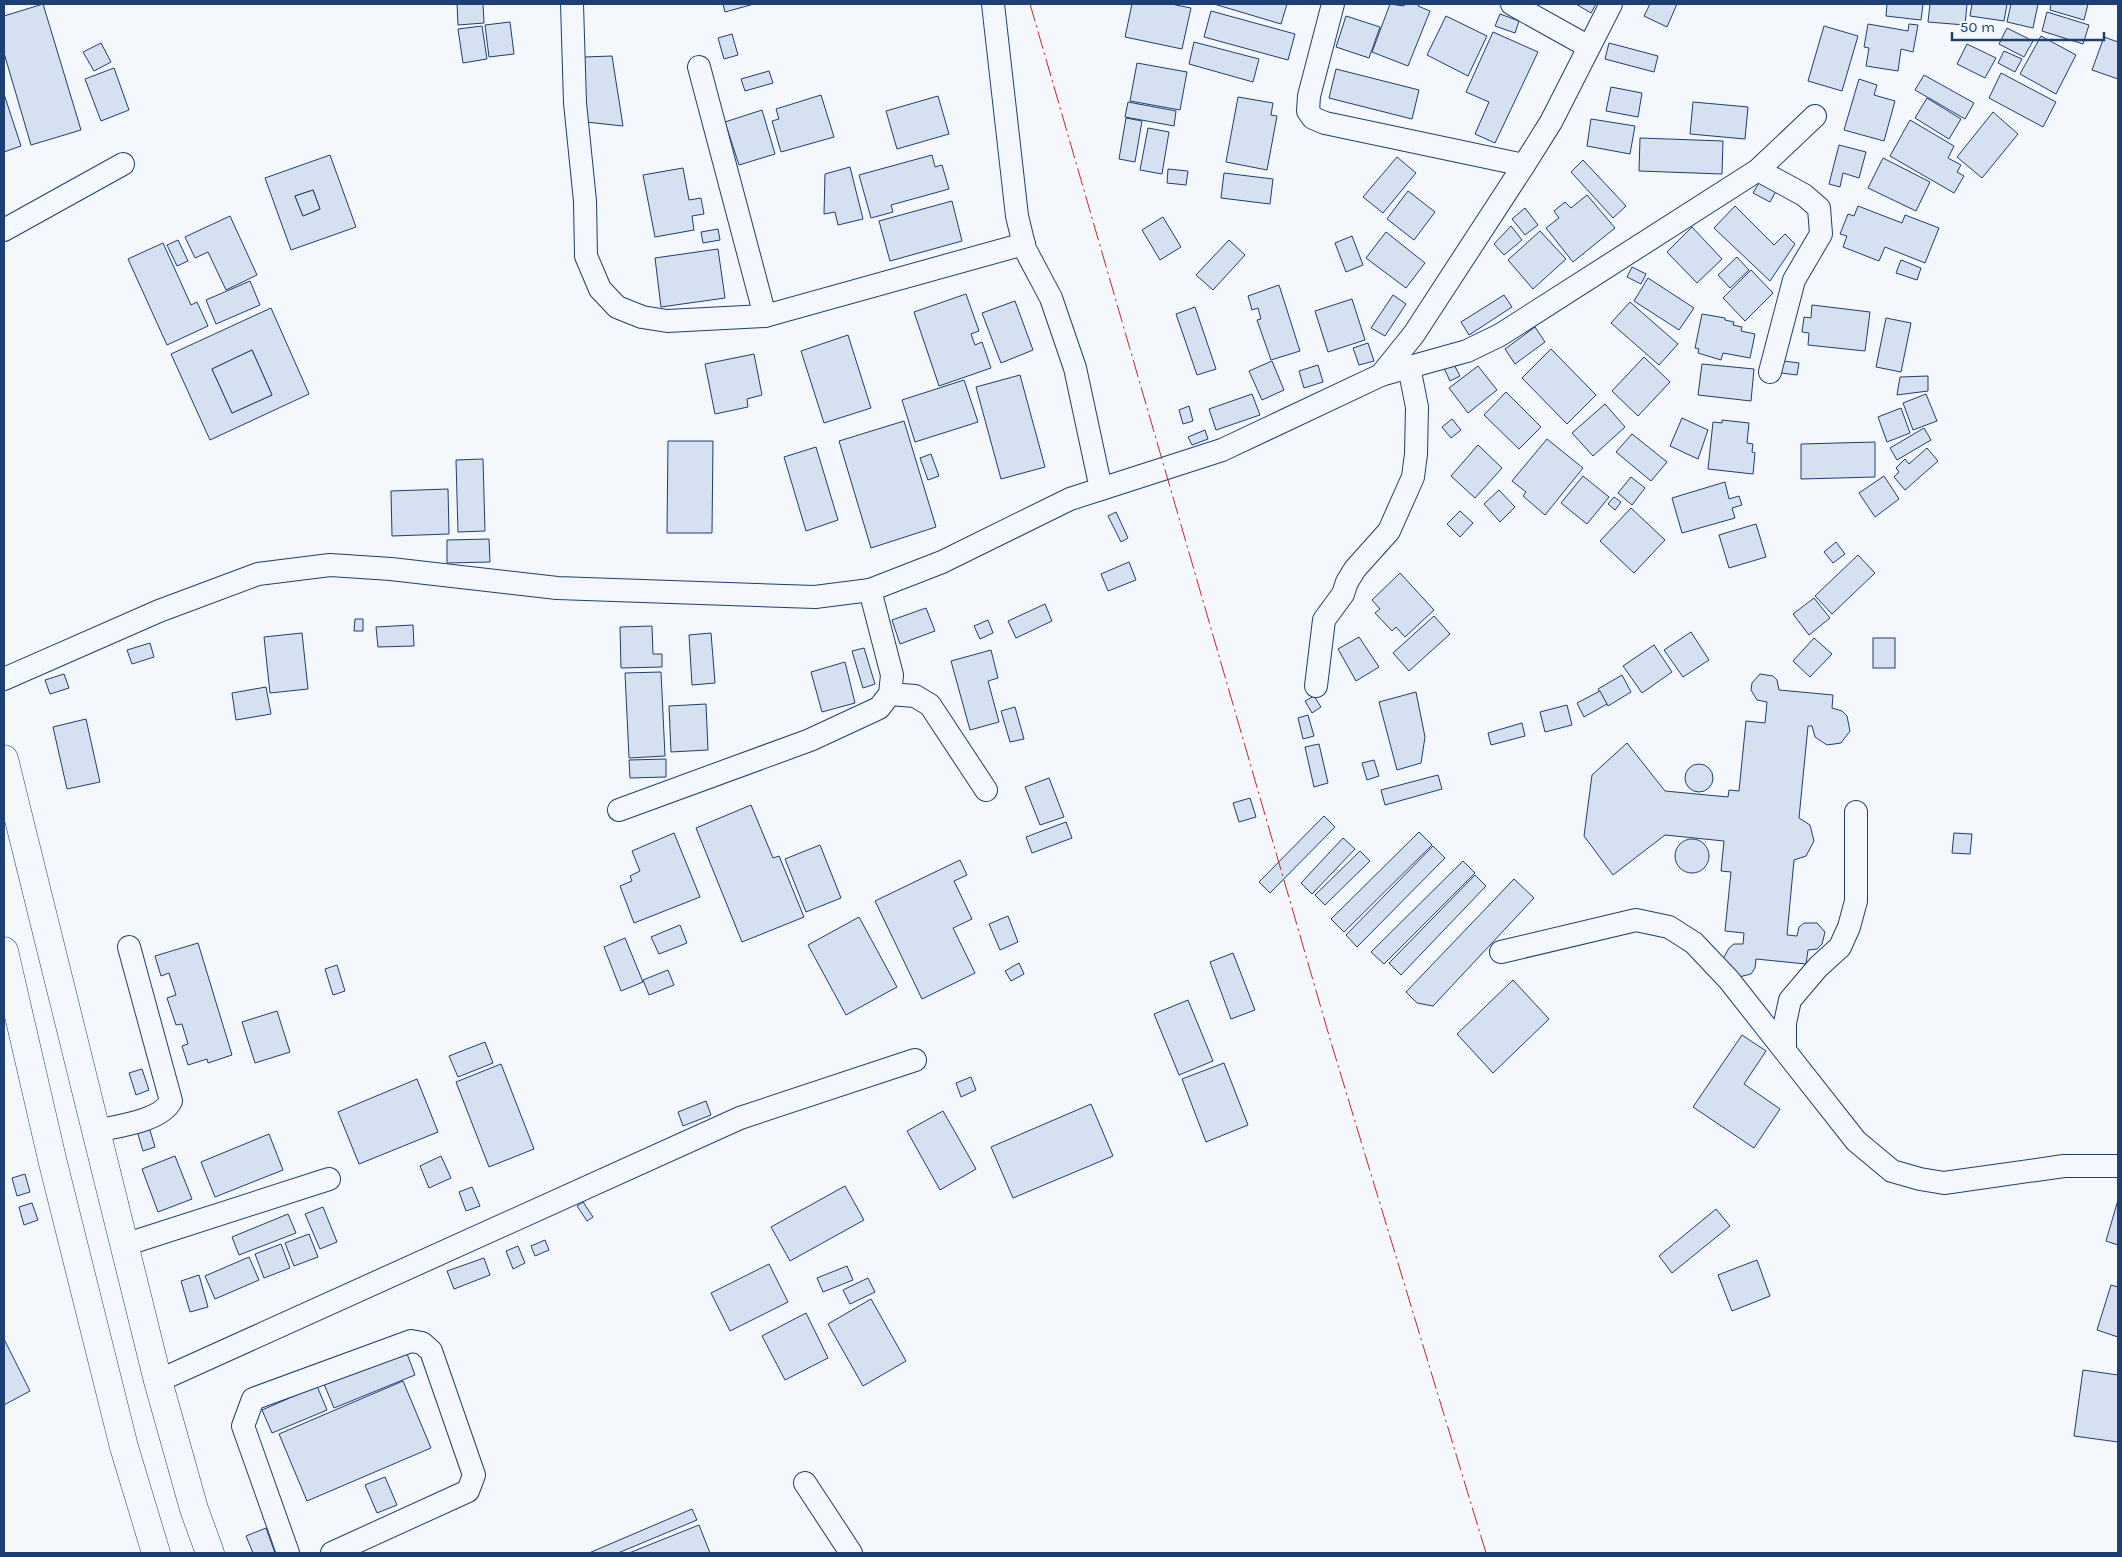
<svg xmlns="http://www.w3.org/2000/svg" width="2122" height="1557" font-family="Karla,sans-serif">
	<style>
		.building { fill: #d5e0f0; stroke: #1d3f73; fill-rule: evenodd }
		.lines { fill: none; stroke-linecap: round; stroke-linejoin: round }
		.minor-casing { stroke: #1d3f73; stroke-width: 24 }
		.highway-casing { stroke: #1d3f73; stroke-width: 29 }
		.minor { stroke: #f4f7fb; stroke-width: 22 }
		.highway { stroke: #f4f7fb; stroke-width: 28 }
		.power { stroke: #c62828; stroke-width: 1; stroke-dasharray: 18 4 2.5 4; stroke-linecap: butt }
	</style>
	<rect width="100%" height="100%" fill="#f4f7fb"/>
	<g class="building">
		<polygon points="43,4 81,130 31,145 4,53 4,16"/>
		<polygon points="457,4 483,4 484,23 458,25"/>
		<polygon points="723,4 754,4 725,12"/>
		<polygon points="1132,4 1171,4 1191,8 1182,49 1125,37"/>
		<polygon points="1214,4 1287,4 1281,24"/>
		<polygon points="1390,4 1404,6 1405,4 1419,4 1418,6 1430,11 1408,66 1372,52"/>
		<polygon points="1576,4 1596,4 1591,13"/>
		<polygon points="1650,4 1677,4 1667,27 1644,16"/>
		<polygon points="1887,4 1923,4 1921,20 1886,16"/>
		<polygon points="1930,4 1967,4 1965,25 1928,22"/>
		<polygon points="1972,4 2007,4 2004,21 1970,16"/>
		<polygon points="2011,4 2038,4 2033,28 2007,22"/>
		<polygon points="2051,4 2088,4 2084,20 2050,10"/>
		<polygon points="1211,11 1295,34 1288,60 1204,37"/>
		<polygon points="2047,12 2089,25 2083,44 2042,31"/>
		<polygon points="1500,14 1519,21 1515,33 1495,26"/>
		<polygon points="1346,16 1380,27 1369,58 1336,47"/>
		<polygon points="1446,16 1487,36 1468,76 1427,55"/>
		<polygon points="510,22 514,54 489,57 485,25"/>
		<polygon points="1868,24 1908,31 1909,24 1918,25 1913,52 1901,49 1898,71 1866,66 1869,48 1864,47"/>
		<polygon points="482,26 487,59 463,63 458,29"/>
		<polygon points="1824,26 1858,36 1842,91 1808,81"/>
		<polygon points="2007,28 2033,41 2024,57 1999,44"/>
		<polygon points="1493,32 1538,52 1495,143 1475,134 1489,102 1466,92"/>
		<polygon points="732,34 738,55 724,59 718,38"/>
		<polygon points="2041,36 2076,55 2056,94 2020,74"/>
		<polygon points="2104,37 2118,42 2118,79 2092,70"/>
		<polygon points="1194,42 1259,59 1253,82 1189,64"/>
		<polygon points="101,43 111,62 94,71 83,52"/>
		<polygon points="1609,43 1658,56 1654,72 1605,59"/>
		<polygon points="1967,44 1996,58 1985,78 1957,64"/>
		<polygon points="2004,51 2022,59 2015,72 1998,63"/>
		<polygon points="612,56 623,126 586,122 584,57"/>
		<polygon points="1137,63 1187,72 1180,110 1130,101"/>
		<polygon points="114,68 129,110 101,121 85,79"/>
		<polygon points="1336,69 1419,90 1412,119 1329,98"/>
		<polygon points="769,71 773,83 745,91 741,79"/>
		<polygon points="2001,73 2056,102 2043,127 1989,98"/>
		<polygon points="1924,75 1974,103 1965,119 1915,90"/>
		<polygon points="1859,79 1877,85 1874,95 1895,101 1884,141 1844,130"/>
		<polygon points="1611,87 1642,93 1638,117 1606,111"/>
		<polygon points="4,94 21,146 4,152"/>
		<polygon points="821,95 834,137 781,152 772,121 779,119 776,109"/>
		<polygon points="938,96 949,134 897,149 886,111"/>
		<polygon points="1238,97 1273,103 1271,115 1277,116 1267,170 1226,162"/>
		<polygon points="1927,98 1961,119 1949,139 1915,118"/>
		<polygon points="1128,102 1176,111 1174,126 1125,117"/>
		<polygon points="1693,102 1748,107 1745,139 1690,134"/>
		<polygon points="762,110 775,154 739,165 725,122"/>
		<polygon points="1993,112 2018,134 1982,178 1957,157"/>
		<polygon points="1126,118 1142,121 1135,162 1119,159"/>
		<polygon points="1591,119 1635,126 1630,154 1587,146"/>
		<polygon points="1910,120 1954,146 1948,158 1961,165 1957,172 1964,176 1954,193 1890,156"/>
		<polygon points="1148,128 1169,132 1162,174 1140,170"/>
		<polygon points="1640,138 1723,141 1722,174 1639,171"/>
		<polygon points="1839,145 1866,152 1859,178 1843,173 1840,187 1829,184"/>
		<path d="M330,155l26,72 -65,23 -26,-72zM313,190l7,19 -17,7 -8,-20z"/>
		<polygon points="932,155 935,167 942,165 949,189 891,205 893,212 871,218 859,175"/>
		<polygon points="1397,157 1416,173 1383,213 1363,197"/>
		<polygon points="1883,158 1930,182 1916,211 1868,188"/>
		<polygon points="1583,160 1626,206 1613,218 1571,172"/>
		<polygon points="850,167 863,219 838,225 835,212 824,214 825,174"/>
		<polygon points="683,168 689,200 701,198 704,214 692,216 694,230 655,237 643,175"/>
		<polygon points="1168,169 1188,171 1186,185 1167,183"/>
		<polygon points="1224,173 1273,179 1270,204 1221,198"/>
		<polygon points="1760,181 1776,191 1770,202 1753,193"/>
		<polygon points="313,190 320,209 303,216 295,196"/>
		<polygon points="1408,191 1435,212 1414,240 1387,219"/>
		<polygon points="1587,195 1615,228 1573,262 1546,228 1559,218 1554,211 1565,202 1571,208"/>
		<polygon points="952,201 962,241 890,261 879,221"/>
		<polygon points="1735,206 1774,245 1785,234 1795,244 1770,281 1714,228"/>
		<polygon points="1858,206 1902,223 1905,215 1939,228 1925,263 1885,247 1879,261 1843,247 1847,236 1840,234 1848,214 1854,216"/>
		<polygon points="1525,208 1538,225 1525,235 1512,219"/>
		<polygon points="230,216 257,275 226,290 208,252 195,258 185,237"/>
		<polygon points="1163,217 1181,247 1160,260 1142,230"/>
		<polygon points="1511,226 1522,240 1504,255 1494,244"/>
		<polygon points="1692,227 1722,259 1697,283 1667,252"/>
		<polygon points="718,229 720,240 703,243 701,232"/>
		<polygon points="1540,231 1566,259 1533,289 1508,260"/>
		<polygon points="1386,232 1425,263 1406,288 1366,258"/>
		<polygon points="1352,236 1363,265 1346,272 1335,243"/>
		<polygon points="178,240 188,261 177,266 167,245"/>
		<polygon points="1229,240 1245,255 1213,290 1196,275"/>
		<polygon points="163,243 191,305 197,302 208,326 167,345 128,259"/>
		<polygon points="718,249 725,298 661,307 655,258"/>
		<polygon points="1737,257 1749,270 1730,288 1718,275"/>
		<polygon points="1901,260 1921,268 1917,280 1896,273"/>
		<polygon points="1632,267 1646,274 1641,284 1627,277"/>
		<polygon points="1751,270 1773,293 1745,321 1723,298"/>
		<polygon points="1648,278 1694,308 1679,330 1634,301"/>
		<polygon points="250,281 260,305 216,324 206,300"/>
		<polygon points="1279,285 1300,351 1271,360 1257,320 1261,319 1258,308 1252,310 1248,296"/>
		<polygon points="966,294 979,331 971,334 975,345 982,342 991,368 939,386 914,312"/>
		<polygon points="1393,295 1406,304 1385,336 1371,328"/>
		<polygon points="1504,295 1512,307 1469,335 1461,322"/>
		<polygon points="1352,299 1365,340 1328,352 1315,311"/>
		<polygon points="1015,301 1033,350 1001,363 982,313"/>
		<polygon points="1630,302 1678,344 1659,365 1611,323"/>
		<polygon points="1812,305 1870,312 1865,351 1808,345 1809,333 1802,332 1804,317 1811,318"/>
		<polygon points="1195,307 1216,369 1197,375 1176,314"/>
		<path d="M271,308l38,86 -99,46 -39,-86zM252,350l20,45 -40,18 -20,-44z"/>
		<polygon points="1702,314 1725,318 1725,320 1734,322 1733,325 1742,327 1741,331 1755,334 1750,358 1723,353 1721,360 1698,353 1699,349 1695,348"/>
		<polygon points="1886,318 1911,323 1901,372 1876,367"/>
		<polygon points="1535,327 1545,342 1515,364 1505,349"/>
		<polygon points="848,335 871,408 824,423 801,351"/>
		<polygon points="1368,343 1374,361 1359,365 1353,348"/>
		<polygon points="1551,349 1596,395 1567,424 1522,378"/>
		<polygon points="252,350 272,395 232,413 212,369"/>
		<polygon points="754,354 762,395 747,399 748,407 715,414 705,364"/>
		<polygon points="1644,357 1670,382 1638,416 1612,391"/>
		<polygon points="1451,359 1460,376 1450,381 1442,364"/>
		<polygon points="1272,361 1284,390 1262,400 1249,371"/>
		<polygon points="1783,361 1799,363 1797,375 1781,373"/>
		<polygon points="1702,364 1754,369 1751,401 1698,395"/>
		<polygon points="1318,365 1323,382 1304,388 1299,371"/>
		<polygon points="1478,366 1497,390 1468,413 1449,388"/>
		<polygon points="1020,375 1045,467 1001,479 976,387"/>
		<polygon points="1928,376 1928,391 1897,395 1900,377"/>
		<polygon points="964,380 978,422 915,442 902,400"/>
		<polygon points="1506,392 1541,427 1519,449 1484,415"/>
		<polygon points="1252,394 1260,415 1216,430 1209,409"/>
		<polygon points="1926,394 1937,421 1913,430 1903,403"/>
		<polygon points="1605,404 1625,427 1593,456 1572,433"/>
		<polygon points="1189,406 1193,421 1183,424 1179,410"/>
		<polygon points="1901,408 1910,433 1887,442 1878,417"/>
		<polygon points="1682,418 1708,430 1698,459 1670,446"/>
		<polygon points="1452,419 1461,430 1451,438 1442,427"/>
		<polygon points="1722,420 1749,423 1747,443 1753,444 1752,452 1755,453 1753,474 1708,469 1713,422 1722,423"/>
		<polygon points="904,421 936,527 871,548 839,441"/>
		<polygon points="1924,428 1931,440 1897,460 1890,448"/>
		<polygon points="1205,430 1208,439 1192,445 1188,437"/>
		<polygon points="1632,434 1667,462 1651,481 1616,452"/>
		<polygon points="1547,439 1583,468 1545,515 1523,496 1526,492 1512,481"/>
		<polygon points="668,441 713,441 712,533 667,533"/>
		<polygon points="1875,442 1875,477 1801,479 1801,444"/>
		<polygon points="1478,445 1502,468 1475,498 1451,476"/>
		<polygon points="816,447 838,520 806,531 784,457"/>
		<polygon points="1927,448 1938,461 1905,490 1894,477 1899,472 1896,468 1905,459 1909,464"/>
		<polygon points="931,454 939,476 928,480 920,458"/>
		<polygon points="483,459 485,531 458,532 456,460"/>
		<polygon points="1583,476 1609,497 1587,524 1561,503"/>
		<polygon points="1884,476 1899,499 1875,517 1859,493"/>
		<polygon points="1631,477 1645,488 1632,505 1618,493"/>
		<polygon points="1725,482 1729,499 1739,496 1742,505 1732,508 1735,518 1682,533 1672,498"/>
		<polygon points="448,489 449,534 392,536 391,491"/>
		<polygon points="1499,490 1515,507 1500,522 1484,504"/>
		<polygon points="1614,497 1621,502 1615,510 1608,504"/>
		<polygon points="1631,508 1665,540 1634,573 1600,541"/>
		<polygon points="1460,511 1473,523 1460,537 1447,524"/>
		<polygon points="1116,512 1128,538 1121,542 1108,516"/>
		<polygon points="1756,524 1766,557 1729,568 1719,535"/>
		<polygon points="489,539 490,562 447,563 447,540"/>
		<polygon points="1836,542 1845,554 1833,563 1824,552"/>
		<polygon points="1858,555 1875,573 1832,614 1815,596"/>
		<polygon points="1129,562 1136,580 1108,591 1101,574"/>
		<polygon points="1400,573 1434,610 1405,637 1396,627 1392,631 1375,613 1380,609 1372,600"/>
		<polygon points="1814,598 1830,618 1809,635 1793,614"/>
		<polygon points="1045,604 1052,621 1016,638 1008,621"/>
		<polygon points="926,608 935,631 900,644 892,620"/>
		<polygon points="1434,616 1450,634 1409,671 1393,653"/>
		<polygon points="355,619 363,619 363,631 354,631"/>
		<polygon points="988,620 993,633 980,639 974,626"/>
		<polygon points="413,625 414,646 378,647 376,627"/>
		<polygon points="652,626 653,654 662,654 662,667 621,668 620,627"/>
		<polygon points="1691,632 1709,660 1683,677 1664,650"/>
		<polygon points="302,633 308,689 270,693 264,637"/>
		<polygon points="711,633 715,683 692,685 689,635"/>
		<polygon points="1359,637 1379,667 1356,681 1338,649"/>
		<polygon points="1814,638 1832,654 1810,677 1793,661"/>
		<rect x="1873" y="638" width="22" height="30"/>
		<polygon points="150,643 154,657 132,664 127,650"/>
		<polygon points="1654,645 1672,672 1642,693 1623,666"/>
		<polygon points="864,648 875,684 863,688 852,651"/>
		<polygon points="991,650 998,678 988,681 999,722 970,730 951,661"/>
		<polygon points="845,662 855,703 822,712 811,672"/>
		<polygon points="661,672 665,756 629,758 625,673"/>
		<polygon points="64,674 69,688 50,694 45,680"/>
		<polygon points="1760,674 1773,676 1777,680 1779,690 1833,695 1832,708 1842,711 1847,716 1850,731 1841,743 1827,745 1815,737 1812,726 1808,726 1799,818 1810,825 1814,841 1806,856 1794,860 1787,935 1797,936 1799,927 1804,923 1817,923 1825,932 1822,944 1817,949 1808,950 1806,964 1756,959 1755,968 1751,974 1739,977 1723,959 1729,948 1734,944 1743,944 1744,933 1725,931 1731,872 1721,871 1724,841 1665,835 1613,875 1584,836 1592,775 1627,743 1665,791 1728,797 1729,790 1739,791 1746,721 1765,723 1767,702 1757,700 1751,690 1752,683"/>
		<polygon points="1622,675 1631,692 1608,706 1598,689"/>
		<polygon points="266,687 271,714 236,720 232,693"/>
		<polygon points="1600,691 1607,704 1584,717 1577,703"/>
		<polygon points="1416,692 1425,737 1421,763 1397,770 1379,702"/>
		<polygon points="1314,696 1321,707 1312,713 1305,701"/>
		<polygon points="706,704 708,750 671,752 669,706"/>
		<polygon points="1567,705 1572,725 1545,732 1540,712"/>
		<polygon points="1015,707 1024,739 1010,742 1001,711"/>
		<polygon points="1308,715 1314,736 1303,739 1298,718"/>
		<polygon points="86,719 100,782 67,789 53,727"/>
		<polygon points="1522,723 1525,736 1491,745 1488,733"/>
		<polygon points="1319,744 1328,783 1314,787 1305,747"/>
		<polygon points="666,759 666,777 630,778 629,760"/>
		<polygon points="1374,760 1379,776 1367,780 1362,763"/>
		<circle cx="1699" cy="778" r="14"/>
		<polygon points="1438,775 1442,789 1385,805 1381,790"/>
		<polygon points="1049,778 1064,817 1040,825 1025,787"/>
		<polygon points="1250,798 1256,817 1239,822 1233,803"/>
		<polygon points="751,805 773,858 779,856 804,917 742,942 696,828"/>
		<polygon points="1324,816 1335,827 1270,893 1259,882"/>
		<polygon points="1066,822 1072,838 1032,853 1026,837"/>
		<polygon points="1419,832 1432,845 1344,932 1331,919"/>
		<polygon points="674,833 700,897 634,923 620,886 632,881 630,876 640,871 632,851"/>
		<polygon points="1954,833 1972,834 1970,854 1952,853"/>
		<polygon points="1343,838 1355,849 1312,894 1301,883"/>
		<circle cx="1692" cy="856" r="17"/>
		<polygon points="820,845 841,898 806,912 785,859"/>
		<polygon points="1433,846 1445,858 1357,947 1346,935"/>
		<polygon points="1360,851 1370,861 1325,905 1315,895"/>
		<polygon points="960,860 967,875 954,881 972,919 953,928 975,973 922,999 875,901"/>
		<polygon points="1463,861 1475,873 1384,964 1371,952"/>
		<polygon points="1475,875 1486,886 1401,975 1389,963"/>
		<polygon points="1514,879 1534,898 1433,1006 1417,1003 1406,992"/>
		<polygon points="1008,916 1018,942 1000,950 989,924"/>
		<polygon points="859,917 897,987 846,1015 808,945"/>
		<polygon points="680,925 687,943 659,954 651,937"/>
		<polygon points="625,938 643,982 621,991 604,947"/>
		<polygon points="198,943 232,1055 208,1063 207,1059 188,1065 182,1046 188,1044 182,1024 176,1025 167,998 176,995 169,973 161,976 155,956"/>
		<polygon points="1233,953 1255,1010 1231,1019 1210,962"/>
		<polygon points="1019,963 1024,974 1011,981 1005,971"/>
		<polygon points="337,965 345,991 333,995 325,969"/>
		<polygon points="668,970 674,985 649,995 643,980"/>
		<polygon points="1513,980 1549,1019 1493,1073 1457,1034"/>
		<polygon points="1188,1000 1213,1061 1179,1075 1154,1014"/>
		<polygon points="277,1011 290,1052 255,1063 242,1022"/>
		<polygon points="1742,1035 1766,1051 1744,1084 1780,1109 1754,1148 1693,1107"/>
		<polygon points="485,1042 493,1063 458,1077 449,1056"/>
		<polygon points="1224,1063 1248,1125 1206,1142 1182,1079"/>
		<polygon points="501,1064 534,1149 489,1167 456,1082"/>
		<polygon points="142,1069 149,1090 136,1095 129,1073"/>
		<polygon points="971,1077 976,1090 961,1097 956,1083"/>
		<polygon points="417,1079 438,1132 359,1164 338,1112"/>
		<polygon points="706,1101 711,1115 683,1126 678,1112"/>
		<polygon points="1091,1104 1113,1156 1013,1198 991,1147"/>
		<polygon points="943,1111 976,1169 940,1190 907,1131"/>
		<polygon points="149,1127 155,1147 143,1151 137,1131"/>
		<polygon points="269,1134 283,1170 215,1197 201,1162"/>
		<polygon points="175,1156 192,1199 158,1212 142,1169"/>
		<polygon points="441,1156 451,1178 429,1188 420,1166"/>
		<polygon points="25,1174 30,1192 17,1196 12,1178"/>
		<polygon points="845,1186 864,1220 790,1261 771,1227"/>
		<polygon points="472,1187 480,1206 466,1211 459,1192"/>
		<polygon points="2118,1200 2118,1245 2106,1241"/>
		<polygon points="583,1202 593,1217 587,1221 577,1206"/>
		<polygon points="32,1203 38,1220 24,1225 19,1207"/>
		<polygon points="323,1207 337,1242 320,1249 305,1214"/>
		<polygon points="1716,1209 1730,1226 1672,1273 1659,1256"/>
		<polygon points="288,1214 296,1233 239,1255 232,1237"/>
		<polygon points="309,1234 318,1257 294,1266 285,1243"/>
		<polygon points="545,1240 549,1250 535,1256 531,1246"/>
		<polygon points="281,1244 290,1268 264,1278 255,1254"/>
		<polygon points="518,1246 525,1263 513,1269 506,1251"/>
		<polygon points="249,1257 259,1280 215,1299 205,1276"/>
		<polygon points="484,1258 490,1275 454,1289 447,1271"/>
		<polygon points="1757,1260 1770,1296 1732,1311 1718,1275"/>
		<polygon points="769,1264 788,1302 730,1331 711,1293"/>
		<polygon points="847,1266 853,1280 823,1292 817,1278"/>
		<polygon points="199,1275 208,1307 190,1312 181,1281"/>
		<polygon points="868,1278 875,1292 850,1304 843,1290"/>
		<polygon points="2111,1285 2118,1287 2118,1337 2097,1330"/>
		<polygon points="871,1299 906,1361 863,1386 828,1324"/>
		<polygon points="806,1313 828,1358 785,1380 762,1336"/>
		<polygon points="4,1339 30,1391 4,1405"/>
		<polygon points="406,1351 415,1375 334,1408 324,1384"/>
		<polygon points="2083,1370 2118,1375 2118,1442 2074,1436"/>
		<polygon points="403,1381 431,1448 307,1501 279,1434"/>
		<polygon points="317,1386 327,1410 272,1433 262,1410"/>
		<polygon points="385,1477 397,1505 377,1513 365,1485"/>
		<polygon points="692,1509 697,1520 618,1553 589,1553"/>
		<polygon points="699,1525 710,1553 629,1553"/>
		<polygon points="266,1528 275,1553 253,1553 246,1536"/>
	</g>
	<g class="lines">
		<g class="minor-casing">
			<g id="minor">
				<polyline points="572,4 575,103 585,201 586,256 600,289 617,307 642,317 667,321 765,316 1024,244"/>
				<polyline points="1333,4 1309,96 1308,111 1313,118 1325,123 1524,165"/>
				<polyline points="1512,4 1589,47"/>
				<polyline points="699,67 765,316"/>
				<polyline points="1758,170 1804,195 1819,208 1821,234 1794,280 1770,372"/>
				<polyline points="4,230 123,164"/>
				<polyline points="1381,375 1467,351 1500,335 1758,170 1815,116"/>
				<polyline points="1101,489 1222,450 1381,375 1414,334 1524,165 1551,122 1611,4"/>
				<polyline points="4,679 159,611 258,574 330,565 391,569 557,588 815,597 870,590 942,562 1070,499 1101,489 1075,368 1051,298 1025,249 1017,216 993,4"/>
				<polyline points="1316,686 1324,620 1343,594 1347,582 1355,569 1389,531 1413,477 1416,454 1417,407 1409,367"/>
				<polyline points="890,694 915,696 930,705 986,790"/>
				<polyline points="619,810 810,740 879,708 890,694 892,675 870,590"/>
				<polyline points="1501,952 1636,920 1669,927 1694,943 1729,980 1856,1141 1892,1171 1920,1179 1944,1183 2064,1166 2118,1166"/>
				<polyline points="1785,1050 1785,1023 1790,1000 1818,967 1840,947 1849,927 1856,901 1856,812"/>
				<path d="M96,1131c22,-5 65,-10 75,-30l-42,-154"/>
				<polyline points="124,1245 329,1179"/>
				<polyline points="158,1381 740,1118 915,1060"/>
				<polyline points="805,1483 851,1553"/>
				<polyline points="288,1553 243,1426 253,1399 411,1341 422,1343 431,1351 474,1475 468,1491 332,1553"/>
			</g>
		</g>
		<g class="highway-casing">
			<g id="highway">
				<polyline points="4,759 158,1381 194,1509 210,1553"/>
				<polyline points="4,951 53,1163 124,1447 156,1553"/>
			</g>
		</g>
		<use href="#minor" class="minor"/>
		<use href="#highway" class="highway"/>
		<polyline class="power" points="1030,4 1330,1039 1486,1553"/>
	</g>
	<rect width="2122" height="1557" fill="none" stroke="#1d3f73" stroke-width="10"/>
	<path d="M1952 32v8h152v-8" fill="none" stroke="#1d3f73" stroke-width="2.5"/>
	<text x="1960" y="32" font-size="15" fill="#1d3f73" stroke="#f4f7fb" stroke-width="4" paint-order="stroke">50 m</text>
</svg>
